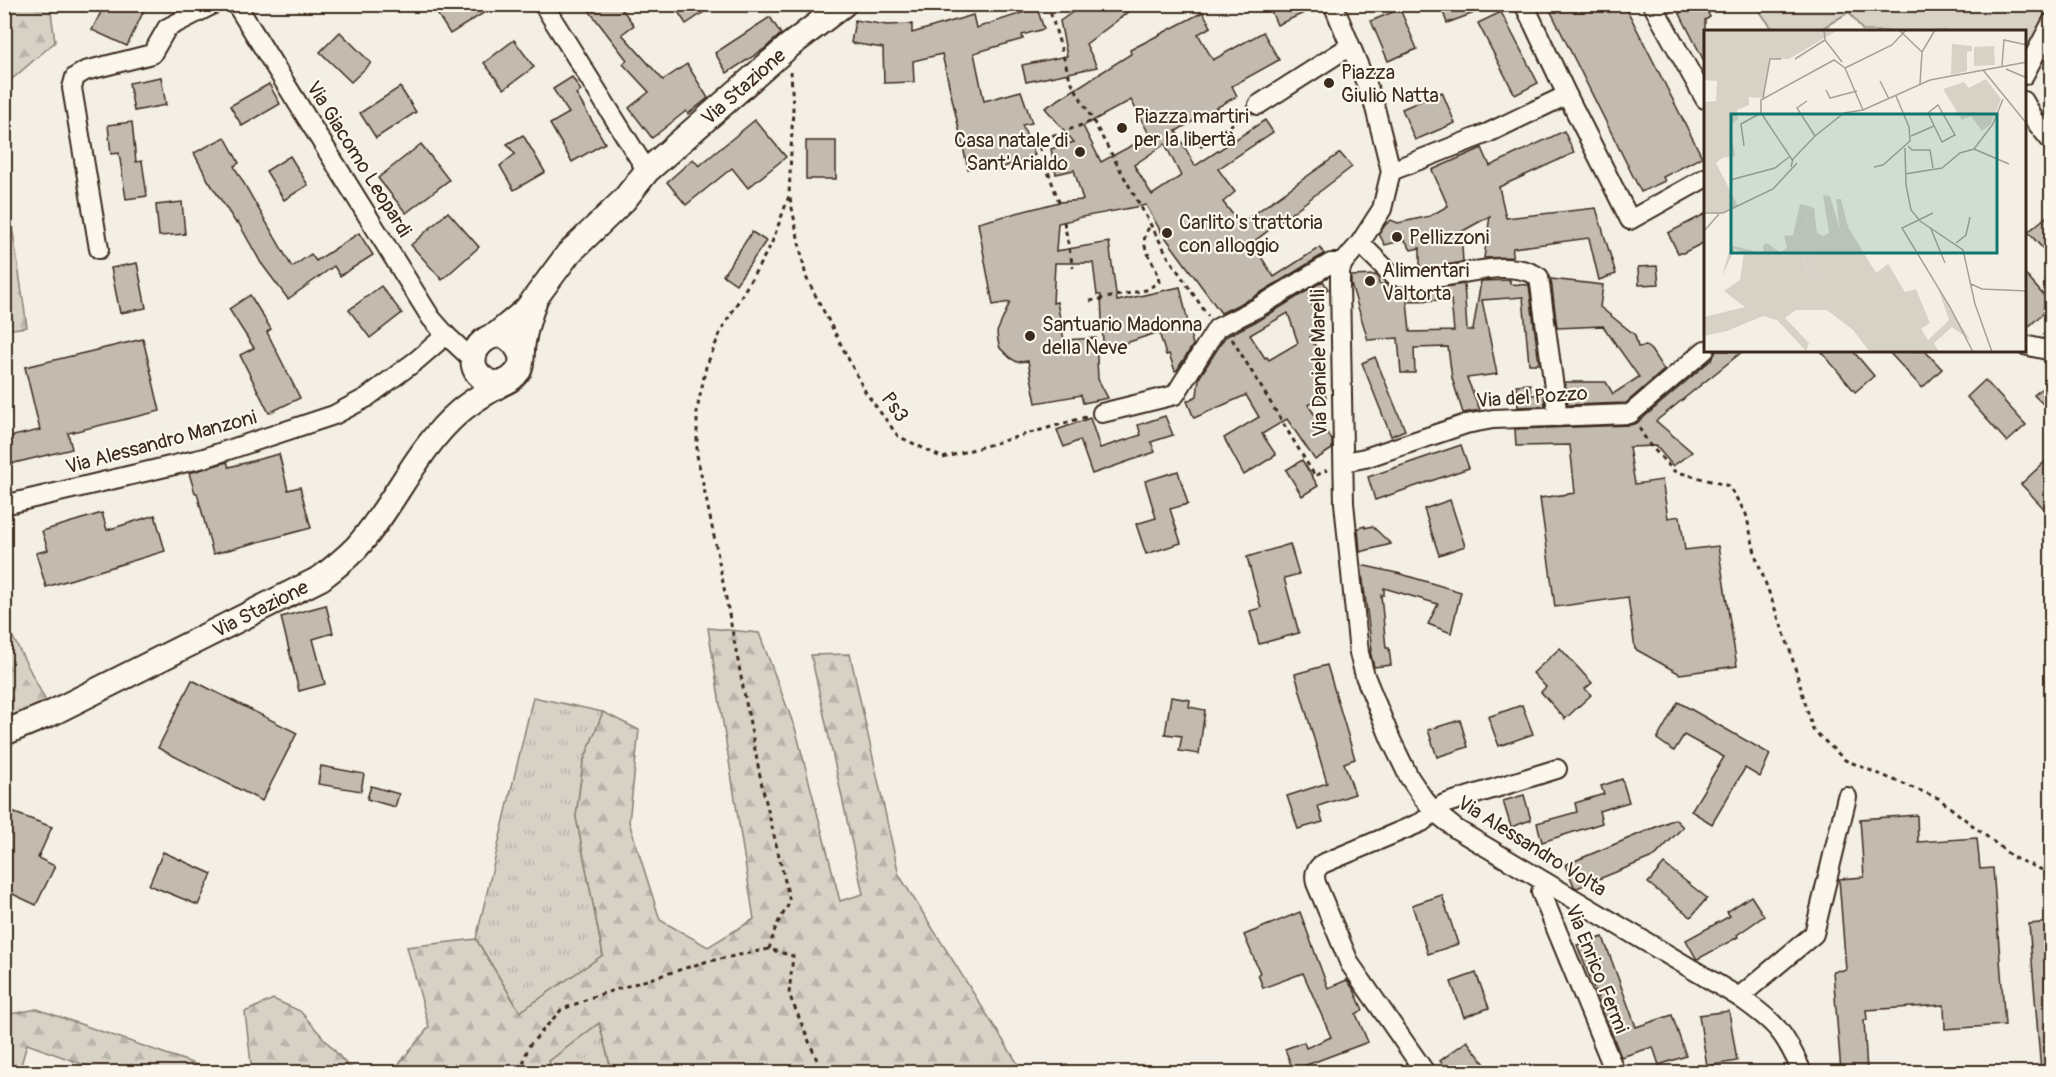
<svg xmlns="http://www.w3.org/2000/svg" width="2056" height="1077" font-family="Pangolin,sans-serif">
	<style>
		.grass { fill: url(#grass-tufts); stroke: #8a7e72; stroke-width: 1.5 }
		.forest { fill: url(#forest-firs); stroke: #8a7e72; stroke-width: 1.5 }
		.garden { fill: #d8d1c6; stroke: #8a7e72; stroke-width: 1.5 }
		.building { fill: #c3bbb0; stroke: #3b2a1e; stroke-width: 1.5; fill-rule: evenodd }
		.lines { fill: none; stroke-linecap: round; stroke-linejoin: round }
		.minor-casing { stroke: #3b2a1e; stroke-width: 22 }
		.major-casing { stroke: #3b2a1e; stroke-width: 28 }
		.path { stroke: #3b2a1e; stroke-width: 3; stroke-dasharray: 4.5 4.5; stroke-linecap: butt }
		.minor { stroke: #fbf7ec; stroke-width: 18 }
		.major { stroke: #fbf7ec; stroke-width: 24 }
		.poi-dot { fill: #3b2a1e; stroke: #fbf7ec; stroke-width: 2 }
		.labels { text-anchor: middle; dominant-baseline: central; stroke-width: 4.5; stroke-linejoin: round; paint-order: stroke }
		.poi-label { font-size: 20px; fill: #3b2a1e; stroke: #fbf7ec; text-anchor: start }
		.street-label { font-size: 20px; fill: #3b2a1e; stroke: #fbf7ec }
		.inset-road { fill: none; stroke: #a9a095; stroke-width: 1.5 }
		.view { fill: #0f766e; fill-opacity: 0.15; stroke: #0f766e; stroke-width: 3 }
		.inset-edge { fill: none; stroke: #3b2a1e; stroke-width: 3 }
	</style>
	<defs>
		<pattern id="grass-tufts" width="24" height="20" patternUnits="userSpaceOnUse" patternTransform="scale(1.5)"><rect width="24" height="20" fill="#d8d1c6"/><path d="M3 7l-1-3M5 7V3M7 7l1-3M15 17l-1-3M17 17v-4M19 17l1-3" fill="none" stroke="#bab4aa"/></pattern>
		<pattern id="forest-firs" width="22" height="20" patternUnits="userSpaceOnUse" patternTransform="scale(1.5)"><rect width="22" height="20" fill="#d8d1c6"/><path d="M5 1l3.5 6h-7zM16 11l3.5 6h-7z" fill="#bab4aa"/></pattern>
	</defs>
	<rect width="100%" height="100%" fill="#f3efe4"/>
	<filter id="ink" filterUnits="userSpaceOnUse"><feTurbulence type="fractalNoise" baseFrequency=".0167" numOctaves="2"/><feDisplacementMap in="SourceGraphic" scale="12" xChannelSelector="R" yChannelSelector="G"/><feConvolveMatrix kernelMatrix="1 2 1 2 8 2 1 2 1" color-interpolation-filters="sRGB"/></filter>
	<g filter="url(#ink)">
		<g class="grass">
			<polygon points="533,697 603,712 583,763 576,817 603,955 520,1012 476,939"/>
			<polygon points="599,1023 612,1072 552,1072 549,1061"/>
		</g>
		<g class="forest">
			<polygon points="5,4 50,5 55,42 5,85"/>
			<polygon points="5,177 27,327 5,330 4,330"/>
			<polygon points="4,620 52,713 4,733"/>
			<polygon points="708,628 759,633 796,731 840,901 863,894 811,655 850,654 899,875 1023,1072 612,1072 599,1023 549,1061 552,1072 392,1072 429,1027 407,947 476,939 520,1012 603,955 576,817 583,763 603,712 639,730 629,822 660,920 708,947 754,919"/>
			<polygon points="273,999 300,1011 348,1066 366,1072 252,1072 245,1012"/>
			<polygon points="37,1009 218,1072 101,1072 101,1071 27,1044 19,1072 5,1072 5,1015"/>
		</g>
		<polygon class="garden" points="1755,5 2050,5 2025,52 2024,32 1863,31 1849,12 1818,31 1774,31"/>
		<g class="building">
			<polygon points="105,4 147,4 127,46 92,30"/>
			<polygon points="431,4 498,4 450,34"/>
			<polygon points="584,4 618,4 634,25 622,34 663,80 687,64 708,98 688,114 686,111 652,138 629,108 649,92 623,64 627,60"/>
			<polygon points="673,4 716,4 686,24"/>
			<polygon points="1084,4 1139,4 1086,44 1097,67 1026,82 1022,65 1067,56 1060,21"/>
			<polygon points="1268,4 1322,4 1322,5 1277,25"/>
			<polygon points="1440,4 1493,4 1493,6 1447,23"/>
			<polygon points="1547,4 1624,4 1702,157 1663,177 1665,181 1641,192"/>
			<polygon points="1675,4 1704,4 1710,17 1705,20 1705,63"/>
			<polygon points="1037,8 1044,29 1022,35 1023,39 974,53 984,101 1021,91 1032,123 1022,125 1035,155 996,170 993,163 968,169 942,54 913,61 914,82 884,83 883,48 851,43 855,20 887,25 912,24 912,33 973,15 976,28"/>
			<polygon points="1400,9 1417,49 1388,61 1371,21"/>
			<path d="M1203,12l8,15 -13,7 15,26 50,-28 16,28 -47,26 5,10 -61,35 19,35 70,-46 8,12 -55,37 17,23 -12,10 17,22 100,-71 12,14 -100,76 22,34 46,-30 4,7 -72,44 -31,15 -61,-83 -14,-25 -70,13v1l-18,4 -2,28 53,-9 8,59 63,-14 13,58 -16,25 -2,1 -6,-17 -3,1 -7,-23 -33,11 -23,1 -2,-49h-4l-4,-32h-38l-2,40 4,-1 7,38 32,-2 2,41 10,19 -25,5 -2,-8 -45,8 -8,-42 -11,1 -7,-4 -10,-10 -2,-7 -1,-9 13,-30 -17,3 -15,-82 81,-21 24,-2 -9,-30 -18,4 -5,-25 23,-7 -29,-34 86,-54 -1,-4zM1131,100l19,36 -49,26 -18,-36zM1165,144l16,32 -29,19 -18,-30z"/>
			<polygon points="1501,12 1538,83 1515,95 1478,23"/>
			<polygon points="770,17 781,34 763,50 727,73 715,53"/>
			<polygon points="340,32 371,63 351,82 320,52"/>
			<polygon points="514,40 534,67 504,89 484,63"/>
			<polygon points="161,77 166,105 134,111 129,83"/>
			<polygon points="572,77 581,91 576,94 605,143 572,162 550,124 569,113 553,89"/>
			<polygon points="269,84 280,104 242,126 230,106"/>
			<polygon points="400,87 416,112 376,138 360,113"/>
			<polygon points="1442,92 1455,123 1415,140 1402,109"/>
			<polygon points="755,120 786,157 748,188 732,168 686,205 667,182 693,159 699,166"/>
			<polygon points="132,122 136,162 142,161 147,196 126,199 119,153 111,154 108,125"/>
			<polygon points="1564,131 1574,153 1499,187 1506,218 1596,208 1616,274 1599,280 1589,238 1513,248 1512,257 1484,258 1490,216 1461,232 1463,262 1434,267 1420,267 1420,248 1411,250 1405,240 1385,245 1379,234 1385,225 1391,220 1398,223 1430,216 1448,206 1432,170 1482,148 1490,166"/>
			<polygon points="523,135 545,172 514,190 500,166 515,154 507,144"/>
			<polygon points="225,137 239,163 234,166 292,267 311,254 316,261 359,233 373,255 340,276 334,266 288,299 261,263 238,222 236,223 208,180 194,153"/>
			<rect x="806" y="141" width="30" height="38"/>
			<polygon points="421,144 449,180 406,213 378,178"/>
			<polygon points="290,156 308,185 284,200 266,171"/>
			<polygon points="182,202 185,234 159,236 156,205"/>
			<polygon points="448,212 479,247 442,280 411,245"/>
			<polygon points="2052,212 2052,259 2028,232"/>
			<polygon points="1705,214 1705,242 1683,253 1678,253 1668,233"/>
			<polygon points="752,232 766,241 736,284 723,275"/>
			<polygon points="137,263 146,308 120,313 111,268"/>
			<polygon points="1657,266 1659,284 1639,285 1638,267"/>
			<polygon points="2025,274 2052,305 2025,330"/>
			<path d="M1376,275l2,2 1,7h6l7,3 38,2 34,-5 3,46h6l8,-49 29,-1v4l19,1 10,79h-10l-6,-67 -41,3 15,74 -30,4 13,32 -17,3 -11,-35 -4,-31 -34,1 1,25h-14l-3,-35 -30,2 -17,-56v-8zM1451,300l3,31 -44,1 -3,-31z"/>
			<polygon points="1551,279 1603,285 1600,307 1635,335 1638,347 1646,346 1651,350 1664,370 1626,403 1568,405 1565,382 1606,382 1613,394 1639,377 1603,326 1557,328"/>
			<path d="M1323,281l5,8 -18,10 11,34 -11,4 16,27 -11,6 11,27 -18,8 24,35v9l-17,11 -28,-41 -25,15 14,21 -32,20 -20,-37 35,-21 -13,-22 -52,23 -7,-17 10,-5 2,-18 26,-41 38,-19zM1288,313l10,30 -29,17 -2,-3 -2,1 -15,-23z"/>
			<polygon points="381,286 402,313 370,338 349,310"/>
			<polygon points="250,295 271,329 267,332 300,398 269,413 240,355 254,348 229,309"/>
			<polygon points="143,339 160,411 68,433 72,449 6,465 4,438 40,430 25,367"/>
			<polygon points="1716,351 1743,351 1656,421 1692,452 1673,466 1656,446 1629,447 1635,484 1662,480 1668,518 1680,516 1685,550 1718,546 1737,666 1680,674 1635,649 1628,597 1555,607 1540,498 1575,493 1570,445 1516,446 1515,429 1630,425 1637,423 1712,359"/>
			<polygon points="1821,351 1853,351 1874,376 1855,392"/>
			<polygon points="1888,351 1925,351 1942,369 1922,388"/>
			<polygon points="1375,357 1405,430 1391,436 1362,363"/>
			<polygon points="1985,380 2026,425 2007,442 1967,397"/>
			<polygon points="2052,380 2052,413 2034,395"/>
			<polygon points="1530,384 1531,395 1544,394 1545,406 1518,407 1516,385"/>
			<polygon points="1165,416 1173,435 1151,442 1155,452 1092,474 1080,440 1064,447 1057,430 1090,418 1100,448 1141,435 1138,425"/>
			<polygon points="1461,445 1469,468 1375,500 1368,477"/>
			<polygon points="279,454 288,490 300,487 311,528 213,554 197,493 195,493 189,473 227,462 229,467"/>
			<polygon points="2052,455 2052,517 2021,484"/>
			<polygon points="1302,460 1318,486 1302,496 1286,470"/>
			<polygon points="1178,471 1188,504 1170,509 1181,543 1146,554 1136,524 1156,518 1145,481"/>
			<polygon points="1450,500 1465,546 1439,555 1424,509"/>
			<polygon points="102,513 107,530 155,515 165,551 46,587 36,553 48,550 42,531"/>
			<polygon points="1365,526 1365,528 1372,526 1391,544 1360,552 1358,528"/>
			<polygon points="1290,544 1299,574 1284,578 1299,633 1259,644 1250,611 1261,608 1247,557"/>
			<polygon points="1361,565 1401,574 1461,592 1451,633 1428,624 1438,604 1384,588 1384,595 1381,595 1386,648 1389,648 1391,665 1374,667 1370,651 1372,650"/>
			<polygon points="326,605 333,633 313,639 325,684 299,691 281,617"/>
			<polygon points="1560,648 1592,683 1585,689 1591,695 1565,719 1541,692 1546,687 1533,673"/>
			<polygon points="1327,665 1355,759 1344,763 1355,794 1318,806 1323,822 1298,829 1287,796 1327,783 1295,674"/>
			<polygon points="192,680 297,733 262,801 158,748"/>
			<polygon points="1171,697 1190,700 1189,707 1205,710 1199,754 1179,751 1182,736 1165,734"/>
			<polygon points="1678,702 1770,754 1760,777 1745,768 1712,824 1691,811 1724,757 1684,735 1674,751 1657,739"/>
			<polygon points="1522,705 1533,734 1499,746 1488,717"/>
			<polygon points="1460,720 1468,747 1437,757 1428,730"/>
			<polygon points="321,766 364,774 361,791 318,784"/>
			<polygon points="1622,779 1629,802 1599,811 1602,823 1542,842 1537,823 1577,812 1575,803 1604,794 1601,786"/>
			<polygon points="371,786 399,794 395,807 367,799"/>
			<polygon points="1524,795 1531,820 1511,827 1503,801"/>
			<polygon points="4,809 52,827 38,858 55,866 36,905 4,890"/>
			<polygon points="1917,815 1918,842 1977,838 1980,869 1993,868 2005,1025 1945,1029 1944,1005 1866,1010 1867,1020 1864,1020 1867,1072 1841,1072 1833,971 1846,970 1839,879 1864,877 1860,819"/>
			<polygon points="1675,819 1683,827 1655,856 1577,888 1574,886 1565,865"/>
			<polygon points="163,852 212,874 198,905 149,885"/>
			<polygon points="1664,864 1707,898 1691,917 1648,883"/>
			<polygon points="1442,895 1458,944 1428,954 1412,905"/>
			<polygon points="1751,896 1764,916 1737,935 1738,937 1698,959 1696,958 1686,940 1730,916 1727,912"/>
			<polygon points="1300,912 1328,988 1347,980 1354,990 1363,1010 1356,1014 1368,1042 1293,1070 1285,1049 1304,1042 1306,1048 1331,1037 1303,973 1263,988 1258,974 1260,973 1244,935"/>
			<polygon points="2052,922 2052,1072 2041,1072 2029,924"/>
			<polygon points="1603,937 1636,1027 1672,1015 1686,1056 1659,1065 1653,1047 1621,1057 1577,945"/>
			<polygon points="1476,973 1489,1008 1464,1017 1451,982"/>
			<polygon points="1729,1011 1737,1061 1707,1066 1699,1015"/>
			<polygon points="1467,1041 1491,1072 1449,1072 1440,1061"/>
		</g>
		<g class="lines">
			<g class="minor-casing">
				<g id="minor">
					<polyline points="236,4 431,318 446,335 474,361"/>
					<polyline points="543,4 647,171"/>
					<path d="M1333,4l40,96 18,71 -9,38 -22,34 -17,20 -3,8v13l4,219 15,150 6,23 26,64 18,37 14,21 12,14 21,17 283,168c36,25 46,35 63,75"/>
					<polyline points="1524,4 1567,95 1630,220 1705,178"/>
					<polyline points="1652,4 1705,99"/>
					<polyline points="2024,75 2052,22"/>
					<polyline points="2024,101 2035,121 2052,142"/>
					<polyline points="1258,105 1350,46"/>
					<polyline points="1391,171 1488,133 1567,95"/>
					<path d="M1360,243l33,33c14,1 28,3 42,2 33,-4 74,-20 104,-1l19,140"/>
					<polyline points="99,249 72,88 75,77 85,71 152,54 167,28 214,4"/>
					<polyline points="2024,345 2052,351"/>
					<polyline points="1102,413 1175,395 1217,328 1257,308 1331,263 1343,263"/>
					<polyline points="1344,462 1365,458 1466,424 1493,419 1630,414 1705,350"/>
					<polyline points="4,505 204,458 334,415 366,398 417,360 446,335"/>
					<polyline points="1545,882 1541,892 1615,1072"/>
					<polyline points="1739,997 1814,934 1847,797"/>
					<path d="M1425,1072l-75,-108 -34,-81c-2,-9 -1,-13 6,-19l100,-42 22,-18 113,-35"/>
				</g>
			</g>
			<g class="major-casing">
				<g id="major">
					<path id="s1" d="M496,335l31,-26 41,-55 56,-54 23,-29 142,-125 55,-42"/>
					<path d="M521,355c-19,-46 -68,1 -38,23 6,5 15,6 22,4 5,-2 11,-8 14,-12 4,-8 2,-19 4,-28 2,-13 6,-26 11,-40"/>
					<path id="s2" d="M4,733l48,-20 269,-135c13,-10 24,-19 35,-30 38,-42 60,-99 103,-136 15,-13 33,-23 50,-32"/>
				</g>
			</g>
			<g class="path">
				<polyline points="1048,4 1070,79 1169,258 1208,316"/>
				<polyline points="1200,147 1245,115"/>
				<polyline points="790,198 806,277 866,393 898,436 943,458 1086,417"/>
				<polyline points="1059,202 1037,141 1093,121"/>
				<polyline points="1064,222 1073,268"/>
				<path d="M1090,301l56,-11 13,-8c-2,-24 -26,-35 -8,-57"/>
				<polyline points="1232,339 1315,476 1327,470"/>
				<polyline points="1639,428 1649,444 1674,471 1729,486 1746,514 1756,557 1789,647 1813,730 1845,760 1938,798 2014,858 2052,874"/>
				<polyline points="769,949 776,926 790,902 761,781 716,546 697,455 697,410 706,367 721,331 771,245 789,196 793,108 791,72"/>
				<polyline points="521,1072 528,1047 561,1010 595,996 705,962 769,949 793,956 789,994 822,1072"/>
			</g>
			<use href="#minor" class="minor"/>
			<use href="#major" class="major"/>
		</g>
	</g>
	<g class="poi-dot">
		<circle cx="1329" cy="83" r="6"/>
		<circle cx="1122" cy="128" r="6"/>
		<circle cx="1080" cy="152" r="6"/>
		<circle cx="1167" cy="233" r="6"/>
		<circle cx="1397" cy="237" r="6"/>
		<circle cx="1370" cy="281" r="6"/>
		<circle cx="1030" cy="336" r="6"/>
	</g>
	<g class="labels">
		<g class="poi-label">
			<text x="1341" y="72">Piazza<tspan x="1341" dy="23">Giulio Natta</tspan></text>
			<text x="1134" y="116">Piazza martiri<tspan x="1134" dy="23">per la libertà</tspan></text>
			<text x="1068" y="140" text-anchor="end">Casa natale di<tspan x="1068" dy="23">Sant'Arialdo</tspan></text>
			<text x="1179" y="222">Carlito's trattoria<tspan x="1179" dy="23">con alloggio</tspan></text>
			<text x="1409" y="237">Pellizzoni</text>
			<text x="1382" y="270">Alimentari<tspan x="1382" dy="23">Valtorta</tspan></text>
			<text x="1042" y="324">Santuario Madonna<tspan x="1042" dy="23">della Neve</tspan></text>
		</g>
		<g class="street-label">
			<text stroke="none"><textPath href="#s1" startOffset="352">Via Stazione</textPath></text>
			<text transform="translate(359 159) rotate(58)">Via Giacomo Leopardi</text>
			<text transform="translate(1319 363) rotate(-91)">Via Daniele Marelli</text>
			<text transform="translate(1532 397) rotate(-4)">Via del Pozzo</text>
			<text transform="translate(895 407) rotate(54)">Ps3</text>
			<text transform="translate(161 442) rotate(-15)">Via Alessandro Manzoni</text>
			<text stroke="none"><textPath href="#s2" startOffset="285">Via Stazione</textPath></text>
			<text transform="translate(1532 846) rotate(32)">Via Alessandro Volta</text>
			<text transform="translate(1597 969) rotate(68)">Via Enrico Fermi</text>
		</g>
	</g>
	<g transform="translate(1704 30)">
		<rect width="322" height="322" fill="#f3efe4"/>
		<path d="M96,174l9,2 -3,14 3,18 -10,7 -6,-10zM105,216l9,35 -9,-5 -7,-25z" fill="#d8d1c6"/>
		<path d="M0,0h134l-49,29h-19l-7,39 -14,-1v8l-12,5 1,9 -8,7 5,30 -13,2 -6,5 22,43 -15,7h-19v-111l12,-1 1,-20 -13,-1zM119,165l7,1 10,34 -4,-31h5l7,28 28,46 12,-9 17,28 11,-3 14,34 -9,6 7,11 21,-20 -11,-32 32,52 -18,-13 -18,16 5,9h-69l-17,-22 -26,-20h-31l-11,8 24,25 -3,8 -29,-31 -14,-4 -36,15 -23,5v-19l41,-10 -21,-16 16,-11 4,-27 -9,-4 -13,27 9,-31 33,9 -1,-9 4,-2 14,10 6,-6 -3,-11 9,-1 6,10 10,-7 -3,-18 3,-14 5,2 3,25 6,3 6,-3zM104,217h1l9,34 -9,-5 -7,-25z" fill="#d8d1c6" fill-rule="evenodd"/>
		<path d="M290,16l1,19 -21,1v-19z" fill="#d8d1c6"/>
		<path d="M248,14l20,2v5l-5,1v19l-16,4z" fill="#d8d1c6"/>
		<path d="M282,49l15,20 -10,25 -9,7 -11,-15 -9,4 -19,-31 21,-7 5,6z" fill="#d8d1c6"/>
		<path class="inset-road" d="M120,0l1,10 17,22M195,0l23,22M91,29l30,-19M298,36l2,-26 23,5M141,38l18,42M141,38l47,-23 14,-15M302,39l21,9M279,40l44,54M176,51l9,18M216,54l2,-32 13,-22M122,60l4,8 27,-7M59,68l7,-39h11M103,71l-10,7 18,28M234,75l17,30 -13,7 -14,-29zM207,106l23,-10M40,116l-3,-22 20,-11M204,116l4,4h18l3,18M201,118l1,37 5,25 9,11 43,29 12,54 17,48M270,119l19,-25 10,-25M270,119l35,15M89,131l-32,-48v-13l73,-40 11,8M87,137l2,-8 22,-23 29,-23 19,-3 67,-30 97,-18M170,137l9,-2 27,-24 -1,-14 -13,-31M201,144l37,-6 18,-15 14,-4M26,150l45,-12 14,-11M0,183h19l50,-24 24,-26M229,183l-31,15 48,79 23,45M227,199l14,34M0,201l15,-17M252,213l10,-8 4,-18M267,254l11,5 45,2"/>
		<path class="view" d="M27,84h266v139h-266z"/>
		<rect width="322" height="322" class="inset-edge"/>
	</g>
	<rect width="2056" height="1077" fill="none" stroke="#fbf7ec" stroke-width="24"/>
	<rect x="12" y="12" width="2032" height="1053" fill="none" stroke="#3b2a1e" stroke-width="2" filter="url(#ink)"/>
</svg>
